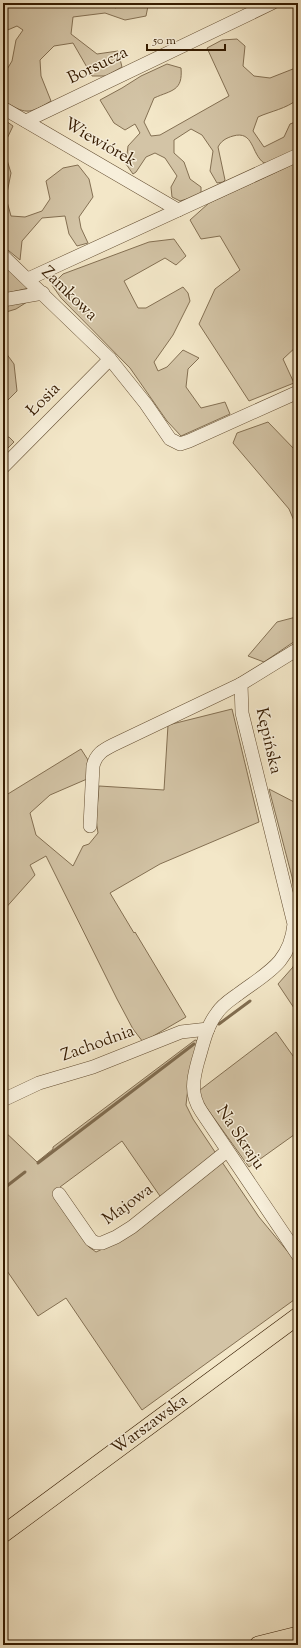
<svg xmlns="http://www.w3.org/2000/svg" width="301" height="1648" font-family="'Sorts Mill Goudy',serif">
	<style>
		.green { fill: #d3c4a6; stroke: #847053 }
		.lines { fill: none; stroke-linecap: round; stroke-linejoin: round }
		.stream { stroke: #806c4f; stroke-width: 3 }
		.minor-casing { stroke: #644e32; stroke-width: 14 }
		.major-casing { stroke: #351b00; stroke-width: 18 }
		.minor { stroke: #f7efdb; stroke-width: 13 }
		.major { stroke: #f3e7c8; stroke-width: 17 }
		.labels { text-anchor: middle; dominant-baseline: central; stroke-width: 3; stroke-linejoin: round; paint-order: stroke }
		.street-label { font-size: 17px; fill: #351b00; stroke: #f7efdb }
	</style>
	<rect width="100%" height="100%" fill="#f3e7c8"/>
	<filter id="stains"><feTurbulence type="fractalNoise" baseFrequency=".005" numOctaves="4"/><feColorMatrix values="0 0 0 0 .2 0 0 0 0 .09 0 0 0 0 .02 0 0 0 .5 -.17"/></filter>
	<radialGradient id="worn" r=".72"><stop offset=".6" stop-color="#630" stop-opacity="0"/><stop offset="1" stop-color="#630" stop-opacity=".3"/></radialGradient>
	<g class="green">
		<path d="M3,3h109l3,5c12,-5 20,-5 33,-2l-2,10 -21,4 -20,-7 -32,4 -2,17 26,20 21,-3 4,16 -16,9h-14l-19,-33 -19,3 -14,14 1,16 10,25c-23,14 -25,13 -48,0v-25l9,-15 4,-21 7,-10 -6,-4 -14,6z"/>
		<path d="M237,39l8,7 -2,20 11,10 16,2 28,-11v32c-12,10 -27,12 -40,18l-5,14 11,16 20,-10 6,-13 8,-3v29l-26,12 -8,1c-13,-9 -10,-33 -31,-27 -7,2 -12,5 -15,11l7,33 -2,2 -6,1 -7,-12 3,-20 -11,-16 -11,-6 -17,11v13l10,9 6,17 11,8v8l-21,6 -8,-4 -1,-10 6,-11 -12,-18 -10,-5 -9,4 -10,15 -3,2 -7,-10 2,-18 12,-13 -5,-9 -10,6 -11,-7 -14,-23 22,-12 19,-12 26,-12 14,4c2,23 -9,22 -27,30l-10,24 7,14 9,-1 69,-39 -22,-48 15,-8z"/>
		<polygon points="3,119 13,126 3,147 11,173 6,198 11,216 25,217 42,211 50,199 46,181 63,168 78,165 89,179 93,197 79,217 81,228 88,243 77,246 69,234 65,216 42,218 22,241 20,260 3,246"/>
		<polygon points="298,162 298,345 283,359 294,383 249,401 199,324 215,289 240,270 220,236 201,239 190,220 209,203"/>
		<polygon points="174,239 186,256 176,265 165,258 124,281 138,308 146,308 183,287 188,293 190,301 173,335 154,362 158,371 167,367 183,350 199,358 188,369 186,387 201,408 225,402 230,414 181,436 167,421 130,368 61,298 52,285 63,274 149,242"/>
		<polygon points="3,264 29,288 3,294"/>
		<polygon points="27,302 16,309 3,313 3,306"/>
		<polygon points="3,349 14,364 17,391 4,404"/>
		<polygon points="268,422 296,451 298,450 298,530 289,509 233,443 237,433"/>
		<polygon points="9,437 14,442 3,453 3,438"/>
		<polygon points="298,615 298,639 264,662 248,656 277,622 296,617"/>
		<polygon points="232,709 259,822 160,864 110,893 134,933 135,932 186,1017 143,1042 133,1029 117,999 46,856 30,865 35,875 3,911 3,797 81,749 88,760 87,779 50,795 30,813 36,835 73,866 83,846 89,844 98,833 96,819 99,786 164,790 168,725"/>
		<polygon points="269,789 298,804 298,916 292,877"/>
		<polygon points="298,951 298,1014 278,984 293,967"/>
		<polygon points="276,1032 298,1063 298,1132 249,1167 196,1093"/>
		<polygon points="195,1040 199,1041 190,1070 186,1105 193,1119 217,1155 162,1199 122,1141 60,1187 55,1195 89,1247 96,1252 109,1246 222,1162 259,1217 298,1264 298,1297 142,1410 66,1298 38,1316 3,1265 3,1130 37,1162 53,1149 53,1147"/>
	</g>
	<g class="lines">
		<g class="stream">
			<polyline points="219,1024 250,1001"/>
			<polyline points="38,1163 194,1044"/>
			<polyline points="3,1189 25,1172"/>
		</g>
		<g class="minor-casing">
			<g id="minor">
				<polyline points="3,108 178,210"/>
				<polyline points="26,121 272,3"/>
				<polyline points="3,256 110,359 146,404 170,439 180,444 189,441 298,392"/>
				<polyline points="28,279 298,155"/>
				<polyline points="3,300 43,293"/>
				<polyline points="3,467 110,359"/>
				<path d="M298,649l-57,35 1,29 52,211c-4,40 -28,49 -57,71 -7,5 -15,10 -20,18 -11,14 -14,32 -19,48 -5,18 -8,33 3,50l97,144"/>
				<path d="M90,826l3,-60c3,-12 10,-16 20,-21l128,-61"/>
				<polyline points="3,1100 39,1083 93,1067 181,1032 208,1029"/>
				<polyline points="59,1194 91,1240 96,1243 102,1243 116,1237 132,1227 227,1151"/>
			</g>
		</g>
		<g class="major-casing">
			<g id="major">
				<polyline points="3,1534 298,1316"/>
				<polyline points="258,1645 298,1635"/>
			</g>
		</g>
		<use href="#minor" class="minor"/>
		<use href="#major" class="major"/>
	</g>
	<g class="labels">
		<g class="street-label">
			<text transform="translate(98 66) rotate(-26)">Borsucza</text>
			<text transform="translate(100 143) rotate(30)">Wiewiórek</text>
			<text transform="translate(69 294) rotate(44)">Zamkowa</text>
			<text transform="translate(44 400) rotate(-45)">Łosia</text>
			<text transform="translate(268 741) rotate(77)">Kępińska</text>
			<text transform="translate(98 1044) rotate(-20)">Zachodnia</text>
			<text transform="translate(240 1138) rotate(56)">Na Skraju</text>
			<text transform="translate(128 1205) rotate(-36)">Majowa</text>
			<text transform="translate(150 1425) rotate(-36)">Warszawska</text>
		</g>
	</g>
	<rect width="301" height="1648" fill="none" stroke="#f3e7c8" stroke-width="16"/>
	<rect x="4" y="4" width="293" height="1640" fill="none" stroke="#351b00" stroke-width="2"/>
	<rect x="8" y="8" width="285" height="1632" fill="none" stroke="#351b00"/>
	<path d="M147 44v6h78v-6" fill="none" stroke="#351b00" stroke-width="2"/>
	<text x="153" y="44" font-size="12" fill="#351b00" stroke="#f7efdb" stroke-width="3" paint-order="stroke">50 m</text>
	<rect width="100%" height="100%" filter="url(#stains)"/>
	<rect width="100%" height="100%" fill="url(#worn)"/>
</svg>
